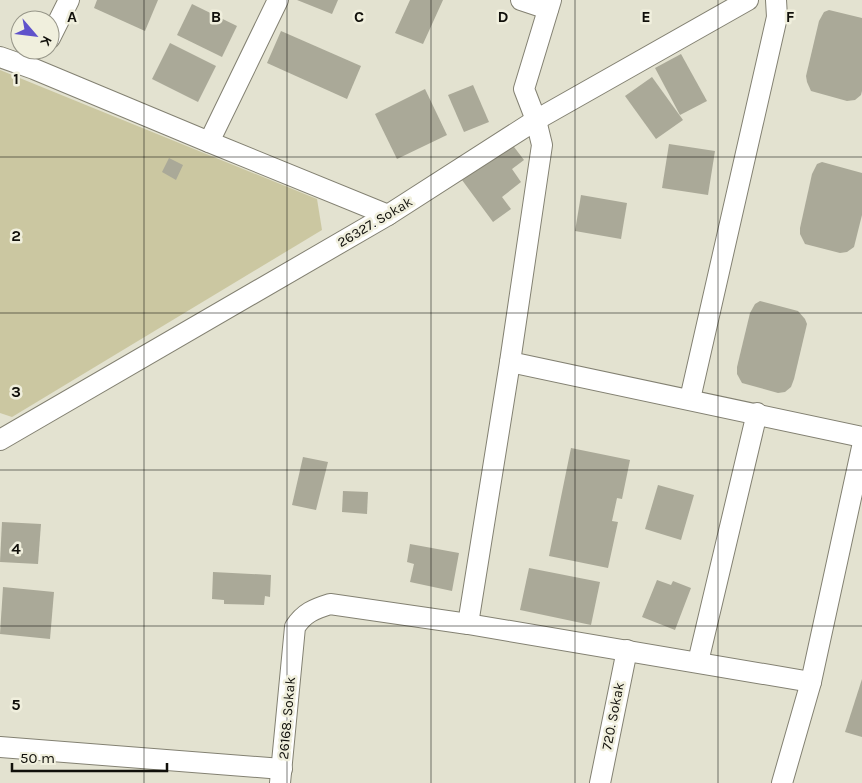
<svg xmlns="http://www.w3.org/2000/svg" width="862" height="783" font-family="Karla,sans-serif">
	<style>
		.green { fill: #cbc7a1 }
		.building { fill: #aaa998 }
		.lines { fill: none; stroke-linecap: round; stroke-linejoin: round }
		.minor-casing { stroke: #838172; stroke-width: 22 }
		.minor { stroke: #fff; stroke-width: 20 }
		.grid { fill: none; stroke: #11100b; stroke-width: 1; stroke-opacity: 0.55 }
		.labels { text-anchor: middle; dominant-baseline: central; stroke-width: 5; stroke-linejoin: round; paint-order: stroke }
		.street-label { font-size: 14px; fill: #11100b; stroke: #f0efdd }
		.grid-label { font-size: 16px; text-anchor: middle; font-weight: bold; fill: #11100b; stroke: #f0efdd; stroke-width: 5; stroke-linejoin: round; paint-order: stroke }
	</style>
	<rect width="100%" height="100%" fill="#e3e2d0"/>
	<polygon class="green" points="0,70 317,199 322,230 12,417 0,413"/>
	<g class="building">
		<polygon points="97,0 158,0 145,31 94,8"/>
		<polygon points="297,0 338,0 332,14"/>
		<polygon points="410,0 443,0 423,44 395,33"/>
		<polygon points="192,4 237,26 222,57 177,35"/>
		<polygon points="829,10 862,18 862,91 861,95 855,100 847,101 811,91 807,82 806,76 819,21 824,12"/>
		<polygon points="281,31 361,66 347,99 267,63"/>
		<polygon points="170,43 216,66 198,102 152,79"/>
		<polygon points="681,54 707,101 680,115 655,68"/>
		<polygon points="652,77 683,120 656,139 625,96"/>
		<polygon points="473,85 489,122 464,132 448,95"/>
		<polygon points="425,89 447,135 397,159 375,114"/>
		<polygon points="511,143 524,160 512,169 521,182 502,197 511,209 493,222 462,180"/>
		<polygon points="669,144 715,151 708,195 662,188"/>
		<polygon points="169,158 183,165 176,180 162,172"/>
		<polygon points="822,162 862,173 862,215 854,247 847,252 840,253 805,244 800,234 800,228 812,174 817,164"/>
		<polygon points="581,195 627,203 621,239 575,231"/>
		<polygon points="760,301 798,311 805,319 807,324 794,379 791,387 785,392 778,393 742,383 737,374 737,367 750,313 755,304"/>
		<polygon points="571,448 630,460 622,499 617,498 612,521 618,522 608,568 549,556"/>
		<polygon points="303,457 328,462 316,510 292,505"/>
		<polygon points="658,485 694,495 681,540 645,529"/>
		<polygon points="343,491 368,492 367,514 342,512"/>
		<polygon points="2,522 41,524 38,564 0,562"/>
		<polygon points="410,544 459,553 452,591 410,582 414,564 407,562"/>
		<polygon points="529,568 600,582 591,625 520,610"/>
		<polygon points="213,572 271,575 270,597 265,596 264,605 224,604 224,600 212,599"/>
		<polygon points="657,580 671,585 673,581 691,588 675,630 642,617"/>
		<polygon points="3,587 54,592 50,639 0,634"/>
		<polygon points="862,679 862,737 845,732"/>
	</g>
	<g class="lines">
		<g class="minor-casing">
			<g id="minor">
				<polyline points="521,0 548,9"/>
				<polyline points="50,38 69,0"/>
				<polyline points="0,57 34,69 209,142 388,215"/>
				<polyline points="209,142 278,0"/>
				<polyline points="510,362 862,437"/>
				<polyline points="690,399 777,17 776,0"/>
				<polyline points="0,440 388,215 536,120 748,0"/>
				<polyline points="468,624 510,362 542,145 536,120 524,89 551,0"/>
				<polyline points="698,662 757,413"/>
				<polyline points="0,747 282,769"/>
				<path d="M280,783l15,-156c9,-14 19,-18 35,-23l138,20 343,58"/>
				<polyline points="600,783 627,650"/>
				<polyline points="782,783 811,682 862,447"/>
			</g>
		</g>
		<use href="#minor" class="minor"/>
	</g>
	<path class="grid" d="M144,0v783M287,0v783M431,0v783M575,0v783M718,0v783M0,157h862M0,313h862M0,470h862M0,626h862"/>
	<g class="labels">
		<g class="street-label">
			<text transform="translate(375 222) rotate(-31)">26327. Sokak</text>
			<text transform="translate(613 716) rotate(-79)">720. Sokak</text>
			<text transform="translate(287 718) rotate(-85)">26168. Sokak</text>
		</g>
	</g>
	<g class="grid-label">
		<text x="72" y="22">A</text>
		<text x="216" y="22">B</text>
		<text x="359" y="22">C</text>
		<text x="503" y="22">D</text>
		<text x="646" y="22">E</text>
		<text x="790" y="22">F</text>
		<text x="16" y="84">1</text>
		<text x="16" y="241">2</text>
		<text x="16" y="397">3</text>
		<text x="16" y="554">4</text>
		<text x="16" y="710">5</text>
	</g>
	<g transform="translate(35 35) rotate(118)"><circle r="24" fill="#f0efdd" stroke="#979689"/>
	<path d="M0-4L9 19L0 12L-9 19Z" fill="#5f52cb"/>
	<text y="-8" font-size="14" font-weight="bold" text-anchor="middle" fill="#11100b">K</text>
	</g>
	<path d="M12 763v8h155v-8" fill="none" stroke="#11100b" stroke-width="2.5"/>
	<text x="20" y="763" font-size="15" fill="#11100b" stroke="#f0efdd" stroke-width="4" paint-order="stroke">50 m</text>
</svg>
